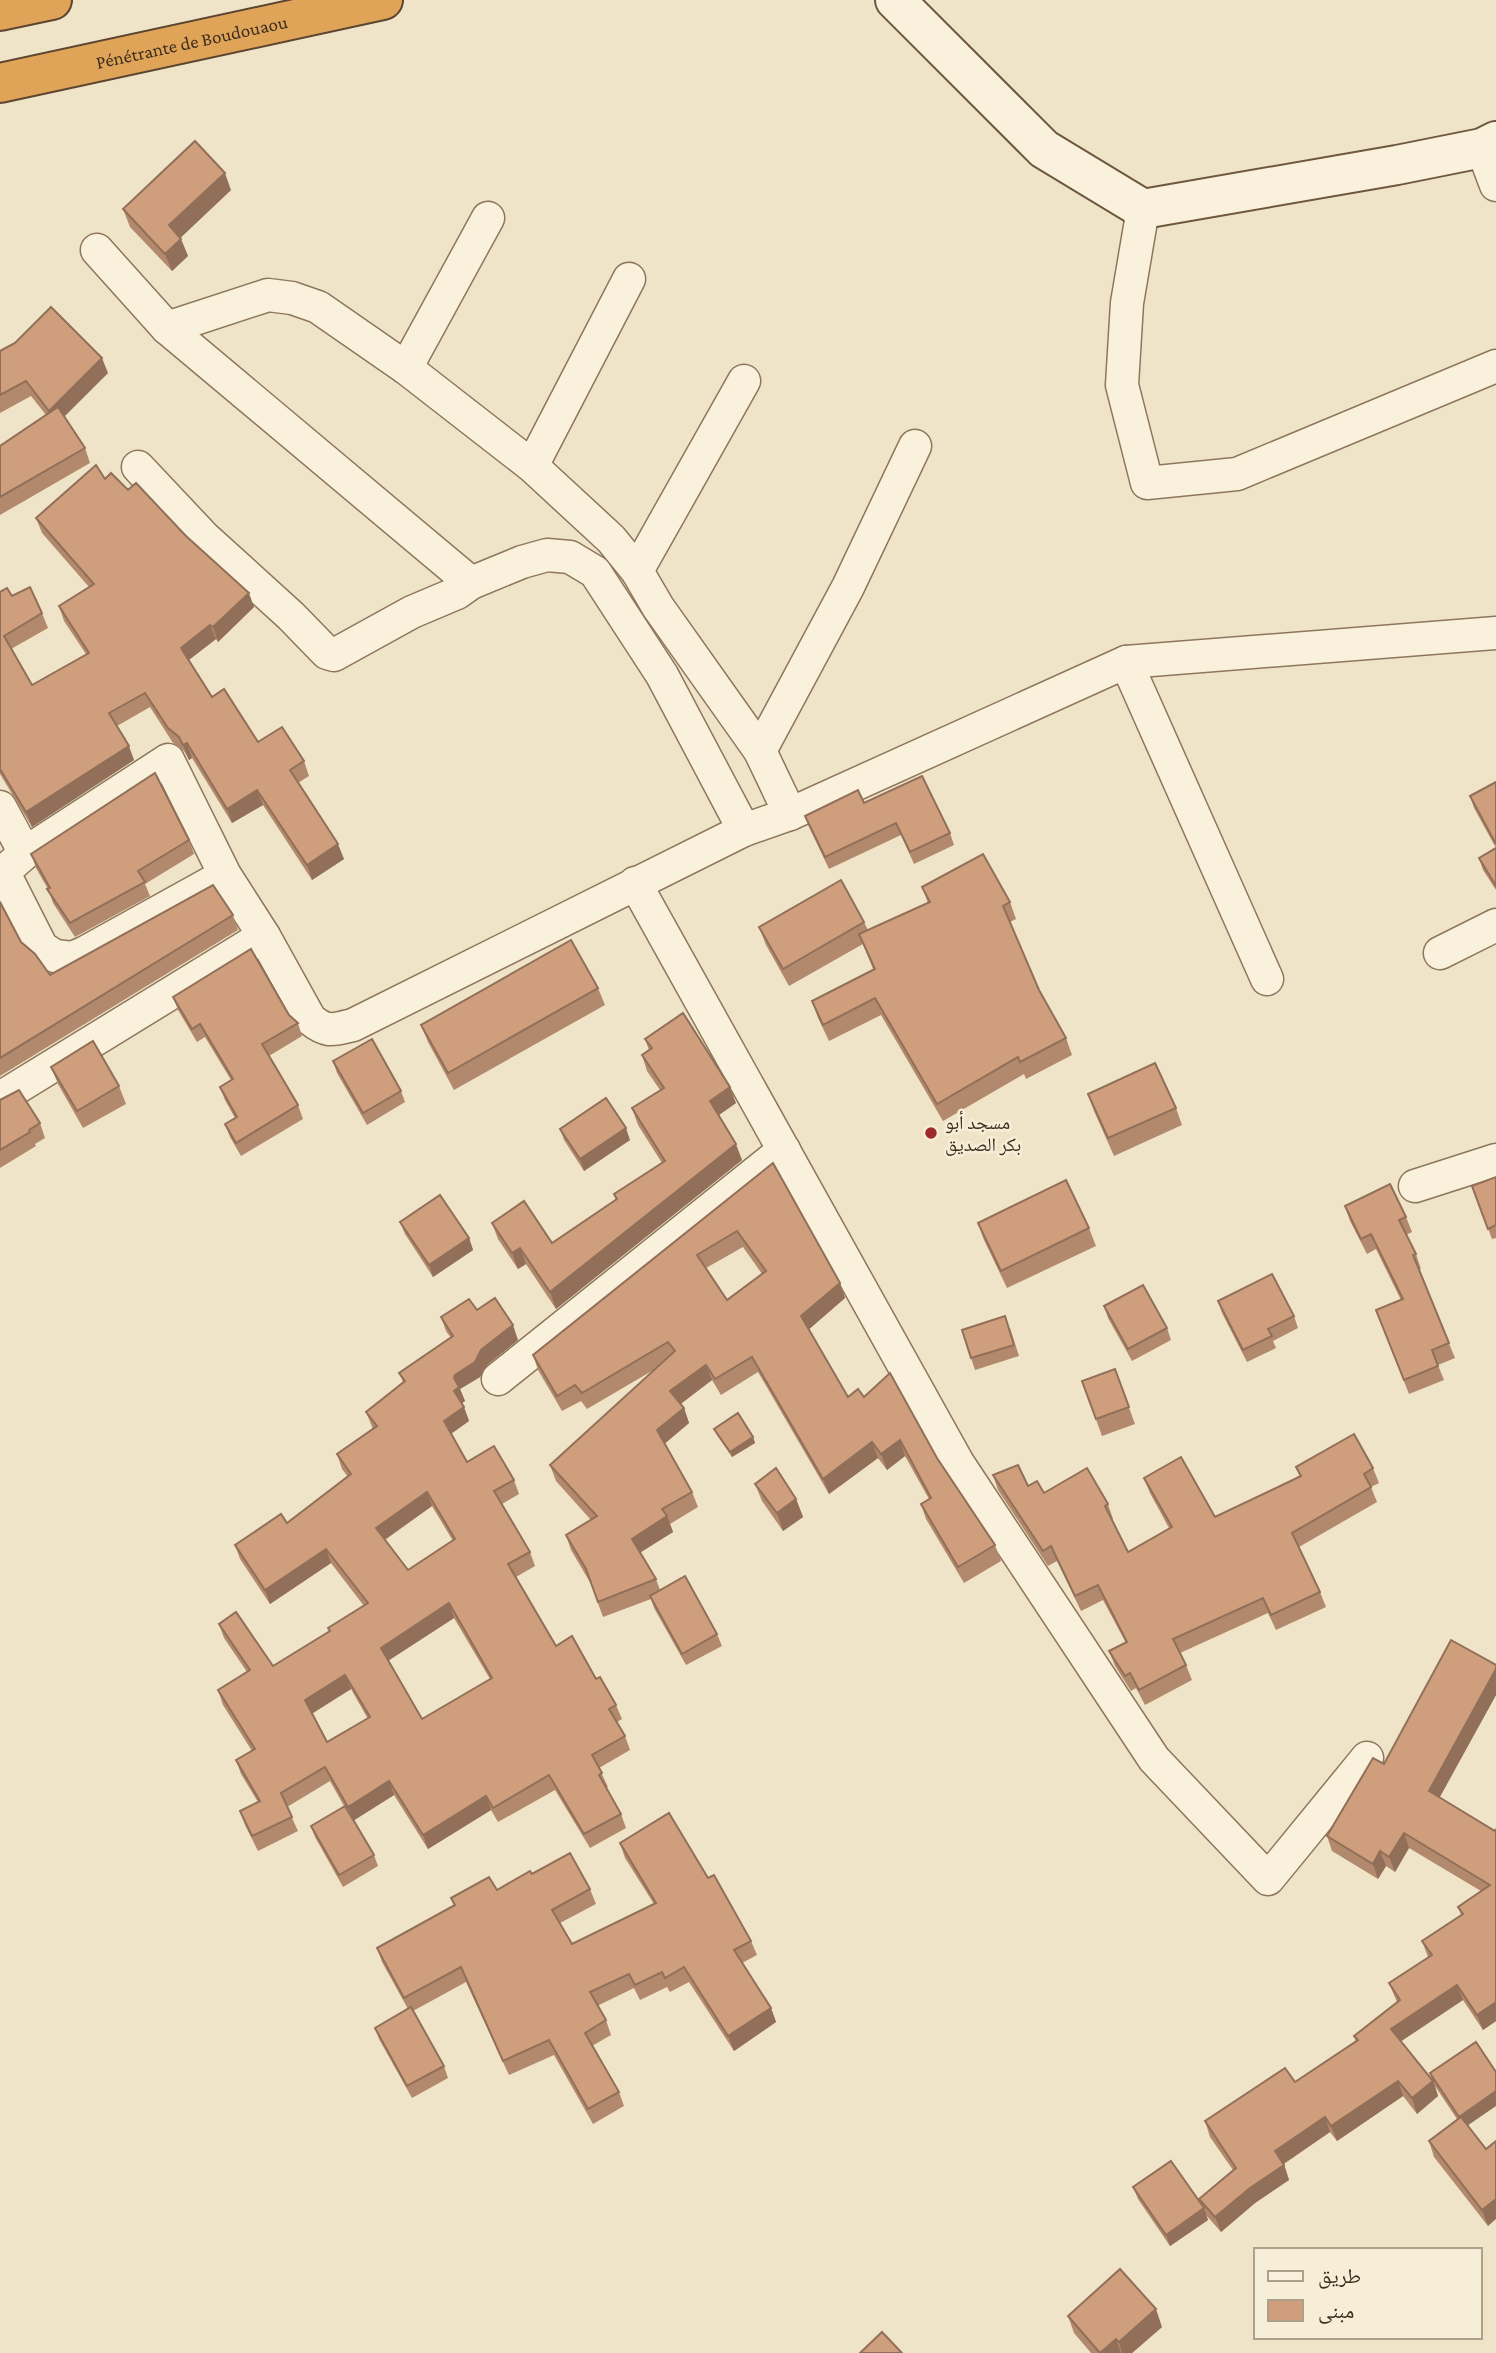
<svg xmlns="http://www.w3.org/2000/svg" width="1496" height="2353" font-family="'Crimson Pro','Noto Naskh Arabic',serif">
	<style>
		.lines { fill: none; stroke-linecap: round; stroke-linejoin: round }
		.street-casing { stroke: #8d765c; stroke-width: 35 }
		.secondary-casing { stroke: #6f573f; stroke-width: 42 }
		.highway-casing { stroke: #5b4430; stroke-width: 42 }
		.street { stroke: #faf1dc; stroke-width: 32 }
		.secondary { stroke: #faf1dc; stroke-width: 38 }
		.highway { stroke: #e0a458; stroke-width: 38 }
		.wall { fill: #b2896c; fill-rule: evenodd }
		.shaded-wall { fill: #916f58 }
		.building { fill: #cf9f7d; stroke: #916f58; stroke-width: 2; fill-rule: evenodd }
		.poi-dot { fill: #9e2a2b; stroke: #f7eed8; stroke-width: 2.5 }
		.labels { text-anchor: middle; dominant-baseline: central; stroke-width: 5; stroke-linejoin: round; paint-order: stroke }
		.street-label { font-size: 19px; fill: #3d2e20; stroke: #f7eed8 }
		.poi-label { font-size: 19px; fill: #3d2e20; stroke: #f7eed8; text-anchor: start }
	</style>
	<rect width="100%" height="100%" fill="#f0e4c8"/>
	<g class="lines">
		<g class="street-casing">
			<g id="street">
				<polyline points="1482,148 1496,185"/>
				<polyline points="1143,209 1127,303 1122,385 1147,483 1237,474 1496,366"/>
				<polyline points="97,250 167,328 471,583"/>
				<polyline points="167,328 268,295 292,298 318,307 406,368 532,466 611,539 637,571 658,607 760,751 790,814"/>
				<polyline points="406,368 488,218"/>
				<polyline points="532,466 629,279"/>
				<polyline points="138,467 204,537 291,616 327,653 334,655 412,612 457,593 471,583 522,562 547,555 570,557 595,572 662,675 744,830"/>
				<polyline points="637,571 744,381"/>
				<polyline points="1126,662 1267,979"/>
				<polyline points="760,751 848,587 915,446"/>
				<polyline points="0,807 25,853"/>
				<path d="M225,875l-141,78 -12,5 -17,-2 -13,-8 -35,-69 1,-11 17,-15 143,-93 57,115 39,61 46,83c17,14 23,11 43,6l391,-195 46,-16 336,-152 370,-29"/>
				<polyline points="635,883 958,1463 1154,1759 1268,1879 1367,1758"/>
				<polyline points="1440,953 1496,925"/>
				<polyline points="0,1098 264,936"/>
				<polyline points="1415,1186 1496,1160"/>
				<polyline points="498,1379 784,1150"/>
			</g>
		</g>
		<g class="secondary-casing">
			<polyline id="secondary" points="895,0 1044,149 1143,209 1397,165 1482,148 1496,141"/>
		</g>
		<g class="highway-casing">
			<g id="highway">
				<polyline points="0,11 52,0"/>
				<path id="s1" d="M0,83l383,-83"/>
			</g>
		</g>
		<use href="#street" class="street"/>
		<use href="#secondary" class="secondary"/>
		<use href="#highway" class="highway"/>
	</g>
	<g class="wall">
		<polygon points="231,190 180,238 188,256 172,271 130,227 123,209"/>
		<polygon points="0,351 108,373 64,416 85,448 90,463 0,515 0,446 46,415 31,396 0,413"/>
		<polygon points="105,479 128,490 254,607 218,642 216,639 189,660 212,697 258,742 304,761 309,776 298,783 344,859 312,880 263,805 232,823 192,758 189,760 184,751 173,743 150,707 117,726 134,760 32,827 0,774 0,592 12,596 42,613 48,628 11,649 32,685 86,654 64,621 59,606 89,587 42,533 36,518"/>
		<polygon points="1496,782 1496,848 1474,808 1470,796"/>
		<polygon points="864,803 950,833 954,845 914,864 901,835 829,869 809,827 805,816"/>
		<polygon points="189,840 194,854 145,884 150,896 75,937 53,903 48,889 36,868 31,854"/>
		<polygon points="1496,848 1496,890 1483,870 1479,858"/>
		<polygon points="922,887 1010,902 1016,919 1010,922 1039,990 1066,1038 1072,1055 1026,1079 1024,1074 943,1121 881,1015 829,1041 818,1018 812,1001 873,969 863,944 789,986 766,945 759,927 864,922 868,930 928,903"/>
		<polygon points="0,902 21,942 50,975 233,915 238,930 0,1076"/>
		<polygon points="598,988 605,1005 454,1090 428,1042 421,1025"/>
		<polygon points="173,997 289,1015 298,1023 302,1036 269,1056 298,1105 303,1119 241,1156 230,1137 225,1124 235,1118 225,1100 220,1087 231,1080 205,1037 197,1042 178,1010"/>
		<polygon points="645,1039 736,1103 719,1115 742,1160 556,1309 526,1264 518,1269 498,1239 492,1223 552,1243 616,1200 614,1194 662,1163 638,1125 632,1108 660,1090 647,1071 642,1055 649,1050"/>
		<polygon points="333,1061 401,1091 405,1102 367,1125 337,1073"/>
		<polygon points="51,1067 119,1086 126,1104 83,1128 58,1084"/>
		<polygon points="1088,1094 1176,1108 1182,1125 1114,1156 1094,1111"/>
		<polygon points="0,1100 40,1123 45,1138 35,1144 36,1146 0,1168"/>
		<polygon points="560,1129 630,1140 584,1171 564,1140"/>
		<path d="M773,1163l67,120 5,15 -36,31 39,68h16l73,61 58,87 6,16 -37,22 -38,-64 -5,-15 8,-5 -24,-43 -18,14 -9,-12 -49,36 -71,-122 -37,23 -9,-15 -31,24 3,4 5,15 -25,21 28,48 6,15 -28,17 3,8 -33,21 16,26 4,11 57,44 5,12 -36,19 -32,-57 -3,-9 -48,18 -12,-33 -20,-34 -5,-15 25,-15 -35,-39 -6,-16 107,-97 -70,41 -6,-8 -19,10 -24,-41 -5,-15zM743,1247l19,27 -35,26 -21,-32z"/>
		<polygon points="1496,1177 1496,1238 1492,1239 1472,1186"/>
		<polygon points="1345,1206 1406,1217 1412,1232 1406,1235 1416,1254 1421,1269 1419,1270 1455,1358 1438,1365 1444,1380 1409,1394 1376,1310 1401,1300 1376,1249 1367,1254 1350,1221"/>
		<polygon points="400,1222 469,1238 473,1250 433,1277 405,1234"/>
		<polygon points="978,1223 1089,1228 1096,1246 1007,1288 984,1240"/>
		<polygon points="1218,1301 1294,1316 1298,1328 1273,1341 1276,1348 1247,1362 1222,1313"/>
		<polygon points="1104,1306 1167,1328 1171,1340 1132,1361 1108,1318"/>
		<path d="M477,1310l41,30 -31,25 -7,12 -20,12 5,12 -3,2 7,18 -18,13 16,28 47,18 5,14 -17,10 28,48 5,14 -19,11 40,69 40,33 20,26 6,14 -5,3 8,14 5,14 -31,18 9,19 -2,1 15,26 5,14 -36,20 -35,-58 -57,32 -7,-12 -63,39 -34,-54 -40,25 20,35 4,11 -35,21 -28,-50 -4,-11 33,-20 -14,-25 -43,26 11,24 -40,20 -13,-26 -5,-14 18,-9 -17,-28 -5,-14 16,-9 -29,-46 -5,-15 29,-18 -23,-34 -5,-14 54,42 56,-35 -1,-3 36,-22 -33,-43 -61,41 -30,-45 -5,-14 52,-22 61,-46 -6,-8 -5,-15 36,-25 -7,-17 37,-30 -4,-9 52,-35 -5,-7 -5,-14zM432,1506l21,35 -45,29 -23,-30zM454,1618l36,61 -68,40 -34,-58zM351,1689l17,30 -41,23 -15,-29z"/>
		<polygon points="1010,1328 1019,1356 975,1370 971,1358"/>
		<polygon points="1115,1369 1135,1424 1102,1436 1082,1381"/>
		<polygon points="714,1429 753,1437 755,1443 732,1457 717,1435"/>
		<polygon points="1296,1467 1373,1468 1379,1483 1371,1487 1377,1502 1299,1547 1320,1592 1326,1607 1276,1630 1268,1613 1180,1653 1186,1665 1192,1680 1145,1705 1136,1688 1131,1691 1115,1666 1109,1651 1126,1643 1103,1600 1081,1611 1057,1561 1048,1566 998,1490 993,1475 1028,1486 1044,1493 1108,1504 1113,1519 1112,1520 1128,1552 1169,1528 1150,1493 1144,1478 1215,1517 1300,1477"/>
		<polygon points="755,1484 796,1499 803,1517 783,1531 762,1501"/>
		<polygon points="1496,1669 1496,1695 1439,1797 1495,1831 1496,1829 1496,2021 1483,2030 1463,2000 1401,2041 1432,2080 1430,2073 1468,2125 1488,2226 1434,2157 1429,2141 1457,2119 1435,2086 1438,2096 1417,2114 1403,2096 1337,2141 1330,2132 1284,2164 1289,2180 1255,2203 1221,2232 1206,2215 1208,2220 1170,2246 1138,2199 1133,2187 1202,2207 1199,2199 1233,2170 1210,2137 1205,2121 1295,2082 1356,2042 1354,2036 1397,2002 1389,1983 1428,1957 1422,1941 1461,1915 1458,1907 1481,1891 1409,1848 1395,1872 1386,1866 1378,1879 1332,1851 1327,1836 1384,1764"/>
		<polygon points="620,1843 708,1878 751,1941 757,1955 742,1963 771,2008 776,2022 734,2051 689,1982 670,1992 667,1987 640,2000 634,1988 597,2006 606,2020 611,2035 592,2046 619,2092 624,2106 593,2124 554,2055 509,2075 466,1982 413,2011 444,2066 448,2078 412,2098 379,2039 375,2028 408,2009 382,1962 377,1948 454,1906 451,1898 497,1890 532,1874 590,1889 596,1904 560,1923 572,1944 654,1904 625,1858"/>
		<polygon points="1068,2316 1162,2327 1132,2353 1091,2353 1074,2333"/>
	</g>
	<g class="shaded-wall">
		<polygon points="225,173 231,190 175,243 169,225"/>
		<polygon points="181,239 188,256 172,271 165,254"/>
		<polygon points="102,358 108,373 55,426 49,411"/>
		<polygon points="249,593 254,607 218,642 213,627"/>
		<polygon points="210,625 216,639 186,662 181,648"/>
		<polygon points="187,743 192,758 189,760 183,745"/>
		<polygon points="129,746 134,760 32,827 26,812"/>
		<polygon points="257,790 263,805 232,823 227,809"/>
		<polygon points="338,844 344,859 312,880 307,865"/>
		<polygon points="730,1087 736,1103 716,1117 710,1101"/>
		<polygon points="626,1128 630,1140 584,1171 580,1159"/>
		<polygon points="736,1144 742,1160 556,1309 550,1292"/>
		<polygon points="469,1238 473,1250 433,1277 429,1265"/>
		<polygon points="520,1248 526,1264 518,1269 512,1253"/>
		<polygon points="840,1283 845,1298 807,1331 801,1316"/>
		<polygon points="513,1325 518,1340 487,1365 480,1377 460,1389 465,1401 459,1405 454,1391 455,1375 481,1350"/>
		<polygon points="706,1365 712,1380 676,1407 670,1391"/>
		<polygon points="464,1407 469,1421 449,1435 444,1421"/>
		<polygon points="684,1408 689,1423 662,1446 657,1430"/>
		<polygon points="753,1437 755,1443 732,1457 730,1452"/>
		<polygon points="900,1440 905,1456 887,1470 881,1454"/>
		<polygon points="872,1442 878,1458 829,1494 823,1479"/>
		<polygon points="427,1492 432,1506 381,1542 376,1528"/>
		<polygon points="796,1499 803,1517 783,1531 777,1513"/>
		<polygon points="667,1516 673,1532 637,1554 632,1539"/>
		<polygon points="326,1549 331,1563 270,1604 265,1590"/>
		<polygon points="449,1603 454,1618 386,1662 381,1648"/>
		<polygon points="1496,1669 1496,1695 1435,1806 1429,1791"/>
		<polygon points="345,1675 351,1689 310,1715 305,1700"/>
		<polygon points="389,1781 394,1795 353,1821 348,1807"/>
		<polygon points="486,1796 491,1810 428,1849 423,1835"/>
		<polygon points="1404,1833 1409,1848 1395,1872 1389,1857"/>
		<polygon points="1380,1851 1386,1866 1378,1879 1373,1864"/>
		<polygon points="1457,1985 1463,2000 1397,2044 1391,2029"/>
		<polygon points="1496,2002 1496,2021 1483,2030 1477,2015"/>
		<polygon points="771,2008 776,2022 734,2051 728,2036"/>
		<polygon points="1398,2081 1403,2096 1337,2141 1331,2126"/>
		<polygon points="1433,2081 1438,2096 1417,2114 1412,2098"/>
		<polygon points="1496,2091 1496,2106 1464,2128 1459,2117"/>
		<polygon points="1325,2117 1330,2132 1280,2166 1275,2151"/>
		<polygon points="1284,2165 1289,2180 1255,2203 1221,2232 1215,2217 1250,2188"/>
		<polygon points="1496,2199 1496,2219 1488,2226 1482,2210"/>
		<polygon points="1204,2208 1208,2220 1170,2246 1166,2235"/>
		<polygon points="1156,2309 1162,2327 1132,2353 1122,2353 1119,2342"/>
		<polygon points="1116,2339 1121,2353 1100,2353"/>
	</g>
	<g class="building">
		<polygon points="195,141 225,173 169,225 181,239 165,254 123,209"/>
		<polygon points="51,307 102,358 49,411 26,381 0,395 0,351 15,343"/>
		<polygon points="58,407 85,448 0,497 0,446"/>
		<polygon points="96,465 105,479 111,473 128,490 136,483 186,536 249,593 213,627 210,625 181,648 212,697 224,689 258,742 282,727 304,761 290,770 338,844 307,865 257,790 227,809 187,743 183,745 179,737 168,728 145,693 109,713 129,746 26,812 0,769 0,592 7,588 12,596 30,587 42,613 4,636 32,685 89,653 59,606 94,584 36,518"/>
		<polygon points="155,773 189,840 138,871 145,882 70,923 47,889 50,888 31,854"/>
		<polygon points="922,776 950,833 910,852 896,823 825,857 805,816 858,790 864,803"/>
		<polygon points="1496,782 1496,844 1470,796"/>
		<polygon points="1496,848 1496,886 1479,858"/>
		<polygon points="983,854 1010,902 1003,906 1039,990 1066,1038 1020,1062 1018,1057 937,1104 875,998 823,1025 812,1001 875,969 859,934 930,902 922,887"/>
		<polygon points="841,880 864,922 783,969 759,927"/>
		<polygon points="213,885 233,915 0,1058 0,902 21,942 35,954 50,975"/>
		<polygon points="571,940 598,988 448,1073 421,1025"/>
		<polygon points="251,949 289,1015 298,1023 262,1044 298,1105 236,1143 225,1124 237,1117 220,1087 233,1079 200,1024 192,1029 173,997"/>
		<polygon points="683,1013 730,1087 710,1101 736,1144 550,1292 520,1248 512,1253 492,1223 524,1201 552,1243 617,1199 614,1194 665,1161 632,1108 664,1088 642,1055 652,1048 645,1039"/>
		<polygon points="372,1039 401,1091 363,1113 333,1061"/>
		<polygon points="93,1041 119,1086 77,1111 51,1067"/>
		<polygon points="1155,1063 1176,1108 1108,1138 1088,1094"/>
		<polygon points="19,1090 40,1123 29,1130 30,1132 0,1150 0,1100"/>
		<polygon points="606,1098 626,1128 580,1159 560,1129"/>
		<path d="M773,1163l67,120 -39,33 47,81 10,-8 6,8 26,-24 47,85 58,87 -37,22 -37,-63 10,-6 -31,-58 -19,14 -9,-12 -49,37 -71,-122 -37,22 -9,-14 -36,26 14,17 -27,22 35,62 -30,17 5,7 -35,23 24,40 -58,23 -12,-33 -20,-34 31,-19 -47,-51 125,-114 -7,-9 -86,51 -7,-8 -18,11 -24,-41zM737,1231l29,40 -39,29 -30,-45z"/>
		<polygon points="1496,1177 1496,1225 1488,1229 1472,1186"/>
		<polygon points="1066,1180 1089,1228 1001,1271 978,1223"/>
		<polygon points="1390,1184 1406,1217 1399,1220 1416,1254 1413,1255 1449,1343 1432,1350 1438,1366 1404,1380 1376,1310 1403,1299 1371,1234 1361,1239 1345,1206"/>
		<polygon points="440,1195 469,1238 429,1265 400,1222"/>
		<polygon points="1272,1274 1294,1316 1268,1329 1272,1336 1243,1350 1218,1301"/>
		<polygon points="1143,1285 1167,1328 1128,1349 1104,1306"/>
		<path d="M495,1298l18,27 -32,25 -6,12 -20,13 -1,3 5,9 -5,4 10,16 -20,14 23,41 27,-16 20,34 -20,11 36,61 -22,12 48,82 16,-10 24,43 4,-2 16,28 -7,4 16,27 -33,19 10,18 -3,2 22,39 -37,20 -35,-59 -56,33 -7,-12 -63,39 -34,-54 -41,26 -23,-40 -44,26 11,24 -40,19 -12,-25 20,-10 -24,-41 19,-11 -37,-59 32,-20 -31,-46 17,-12 37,54 57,-35 -2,-3 40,-25 -42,-54 -61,41 -30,-45 46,-31 6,9 64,-49 -14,-20 40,-28 -11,-14 39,-31 -6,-8 54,-37 -12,-19 28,-18 8,11zM427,1492l28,47 -47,31 -32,-42zM449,1603l43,75 -70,41 -41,-71zM345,1675l25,42 -43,25 -22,-42z"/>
		<polygon points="1005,1316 1014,1345 971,1358 962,1330"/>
		<polygon points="1115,1369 1129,1407 1096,1419 1082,1381"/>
		<polygon points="738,1413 753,1437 730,1452 714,1429"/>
		<polygon points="1354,1434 1373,1468 1364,1474 1371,1487 1292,1533 1320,1592 1271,1615 1263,1598 1173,1639 1186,1665 1139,1690 1130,1673 1125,1676 1109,1651 1127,1642 1098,1585 1075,1596 1051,1546 1043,1551 993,1475 1018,1465 1028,1486 1037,1481 1044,1493 1087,1468 1108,1504 1105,1506 1128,1552 1172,1527 1144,1478 1181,1457 1215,1517 1301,1476 1296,1467"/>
		<polygon points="776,1468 796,1499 777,1513 755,1484"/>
		<polygon points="685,1576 717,1634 682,1654 650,1596"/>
		<polygon points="1451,1640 1496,1665 1496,1669 1429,1791 1495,1831 1496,1829 1496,2002 1477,2015 1457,1985 1391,2029 1433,2081 1412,2098 1398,2081 1331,2126 1325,2117 1275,2151 1284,2165 1250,2188 1215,2217 1199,2199 1236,2168 1205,2121 1285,2068 1295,2082 1358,2040 1354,2036 1400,2000 1389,1983 1432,1955 1422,1941 1463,1914 1458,1907 1490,1885 1404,1833 1389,1857 1380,1851 1373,1864 1327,1836 1373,1758 1384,1764"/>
		<polygon points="345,1806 374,1855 339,1875 311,1826"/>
		<polygon points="669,1813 708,1878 714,1875 751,1941 734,1950 771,2008 728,2036 684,1967 665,1978 662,1972 635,1985 629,1974 590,1992 606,2020 585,2033 619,2092 588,2109 549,2040 503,2061 461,1967 404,1998 377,1948 455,1905 451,1898 489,1877 497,1890 530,1871 532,1874 570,1853 590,1889 552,1910 572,1944 656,1903 620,1843"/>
		<polygon points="411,2007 444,2066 407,2086 375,2028"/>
		<polygon points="1476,2042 1496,2072 1496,2091 1459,2117 1430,2073"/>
		<polygon points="1461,2117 1486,2149 1496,2141 1496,2199 1482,2210 1429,2141"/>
		<polygon points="1171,2161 1204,2208 1166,2235 1133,2187"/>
		<polygon points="1120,2269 1156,2309 1119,2342 1116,2339 1100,2353 1068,2316"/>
		<polygon points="882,2332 902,2353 860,2353"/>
	</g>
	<circle class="poi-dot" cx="931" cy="1133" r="7"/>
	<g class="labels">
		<g class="street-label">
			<text stroke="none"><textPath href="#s1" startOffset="196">Pénétrante de Boudouaou</textPath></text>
		</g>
		<g class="poi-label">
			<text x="945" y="1122">مسجد أبو<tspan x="945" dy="22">بكر الصديق</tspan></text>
		</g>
	</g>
	<rect x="1254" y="2248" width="228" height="91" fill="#f7eed8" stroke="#ada18e" stroke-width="2"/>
	<rect x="1268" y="2271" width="35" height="10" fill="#faf1dc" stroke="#ada18e" stroke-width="2"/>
	<text x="1318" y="2283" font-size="21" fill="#3d2e20">طريق</text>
	<rect x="1268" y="2300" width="35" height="21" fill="#cf9f7d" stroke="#ada18e" stroke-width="2"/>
	<text x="1318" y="2318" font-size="21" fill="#3d2e20">مبنى</text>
</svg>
